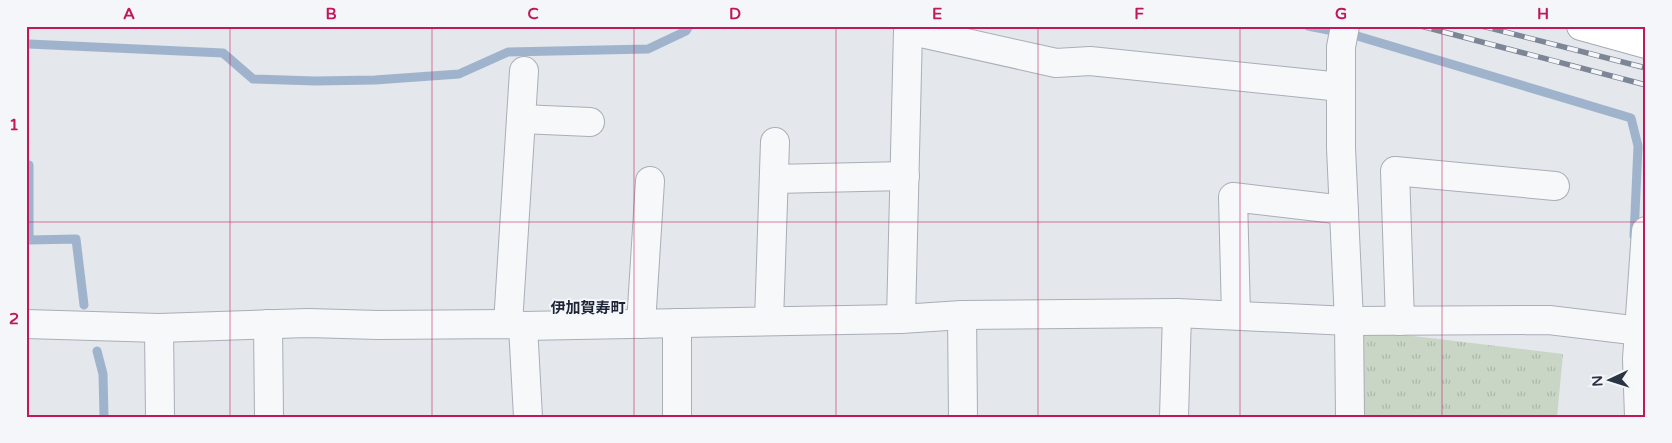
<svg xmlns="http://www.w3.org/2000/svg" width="1672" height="443" font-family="'Varela Round','Noto Sans JP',sans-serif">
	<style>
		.park { fill: url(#park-tufts) }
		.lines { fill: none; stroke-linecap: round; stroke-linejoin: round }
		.stream { stroke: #9fb4cc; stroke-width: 9 }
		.minor-casing { stroke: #a9aeb7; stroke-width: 30 }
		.primary-casing { stroke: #a3abb8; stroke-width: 30 }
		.minor { stroke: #f7f8fa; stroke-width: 28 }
		.primary { stroke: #fff; stroke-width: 28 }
		.rail-casing { stroke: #7d8696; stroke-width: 5.5 }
		.rail { stroke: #f4f6f9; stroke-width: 4; stroke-dasharray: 11; stroke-linecap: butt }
		.grid { fill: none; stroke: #c2185b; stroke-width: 1; stroke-opacity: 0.55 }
		.labels { text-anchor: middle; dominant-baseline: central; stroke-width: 4; stroke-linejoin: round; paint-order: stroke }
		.neighbourhood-label { font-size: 15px; font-weight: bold; fill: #1d2536; stroke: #f4f6f9 }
		.neatline { fill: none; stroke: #c2185b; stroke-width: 2 }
		.grid-label { font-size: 16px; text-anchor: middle; font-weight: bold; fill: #c2185b }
	</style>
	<defs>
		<pattern id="park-tufts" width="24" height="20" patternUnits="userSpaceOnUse" patternTransform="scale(1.25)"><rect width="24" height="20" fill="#c9d6c5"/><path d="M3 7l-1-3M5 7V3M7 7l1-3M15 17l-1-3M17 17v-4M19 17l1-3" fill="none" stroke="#adb8ab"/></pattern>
	</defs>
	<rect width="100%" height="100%" fill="#e4e7ec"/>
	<polygon class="park" points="1363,330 1563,354 1557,417 1362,417"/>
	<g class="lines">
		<g class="stream">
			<polyline points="1308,26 1354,35 1631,118 1638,146 1634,236"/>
			<polyline points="29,44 223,53 253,79 315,81 375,80 459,74 508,52 648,49 686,31 689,26"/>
			<polyline points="29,165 29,240 76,239 84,305"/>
			<polyline points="97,351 103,374 104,417"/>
		</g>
		<g class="minor-casing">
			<g id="minor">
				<polyline points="1345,26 1341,47 1341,148 1349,321 1350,417"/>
				<polyline points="521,119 590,122"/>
				<polyline points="774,179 905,176"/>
				<polyline points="962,315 963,417"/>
				<polyline points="1236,315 1233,197 1344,210"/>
				<polyline points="901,319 908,30 1056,63 1090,61 1341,87"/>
				<polyline points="769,321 775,142"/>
				<polyline points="1400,321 1395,171 1555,186"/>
				<polyline points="26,324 159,328 308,323 378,325 508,324 523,326 901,319 962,315 1177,313 1349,321 1549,320 1640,331"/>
				<polyline points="268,324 269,417"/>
				<polyline points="508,324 524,71"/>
				<polyline points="641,324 650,181"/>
				<polyline points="523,326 528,417"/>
				<polyline points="159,328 160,417"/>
				<polyline points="677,417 677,323"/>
				<polyline points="1174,417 1177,313"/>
				<polyline points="1639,417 1637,359 1646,231"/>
			</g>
		</g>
		<g class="primary-casing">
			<polyline id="primary" points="1581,26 1646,44"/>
		</g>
		<use href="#minor" class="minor"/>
		<use href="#primary" class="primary"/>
		<g class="rail-casing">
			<g id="rail">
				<polyline points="1421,26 1646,85"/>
				<polyline points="1482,26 1646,68"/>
			</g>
		</g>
		<use href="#rail" class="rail"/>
	</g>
	<path class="grid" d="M230,26v391M432,26v391M634,26v391M836,26v391M1038,26v391M1240,26v391M1442,26v391M26,222h1620"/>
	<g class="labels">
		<g class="neighbourhood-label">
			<text x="588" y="308">伊加賀寿町</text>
		</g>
	</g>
	<rect width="1672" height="443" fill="none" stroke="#f4f6f9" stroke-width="55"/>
	<g transform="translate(1610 380) rotate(266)" stroke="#f4f6f9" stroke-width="4" paint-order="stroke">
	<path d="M0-4L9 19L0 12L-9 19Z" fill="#2b3445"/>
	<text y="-8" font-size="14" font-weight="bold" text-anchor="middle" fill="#2b3445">N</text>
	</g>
	<rect x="28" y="28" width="1616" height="388" class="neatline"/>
	<g class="grid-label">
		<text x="129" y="19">A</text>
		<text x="331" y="19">B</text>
		<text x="533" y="19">C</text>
		<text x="735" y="19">D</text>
		<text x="937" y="19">E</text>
		<text x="1139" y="19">F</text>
		<text x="1341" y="19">G</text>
		<text x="1543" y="19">H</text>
		<text x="14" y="130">1</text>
		<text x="14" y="324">2</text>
	</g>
</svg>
